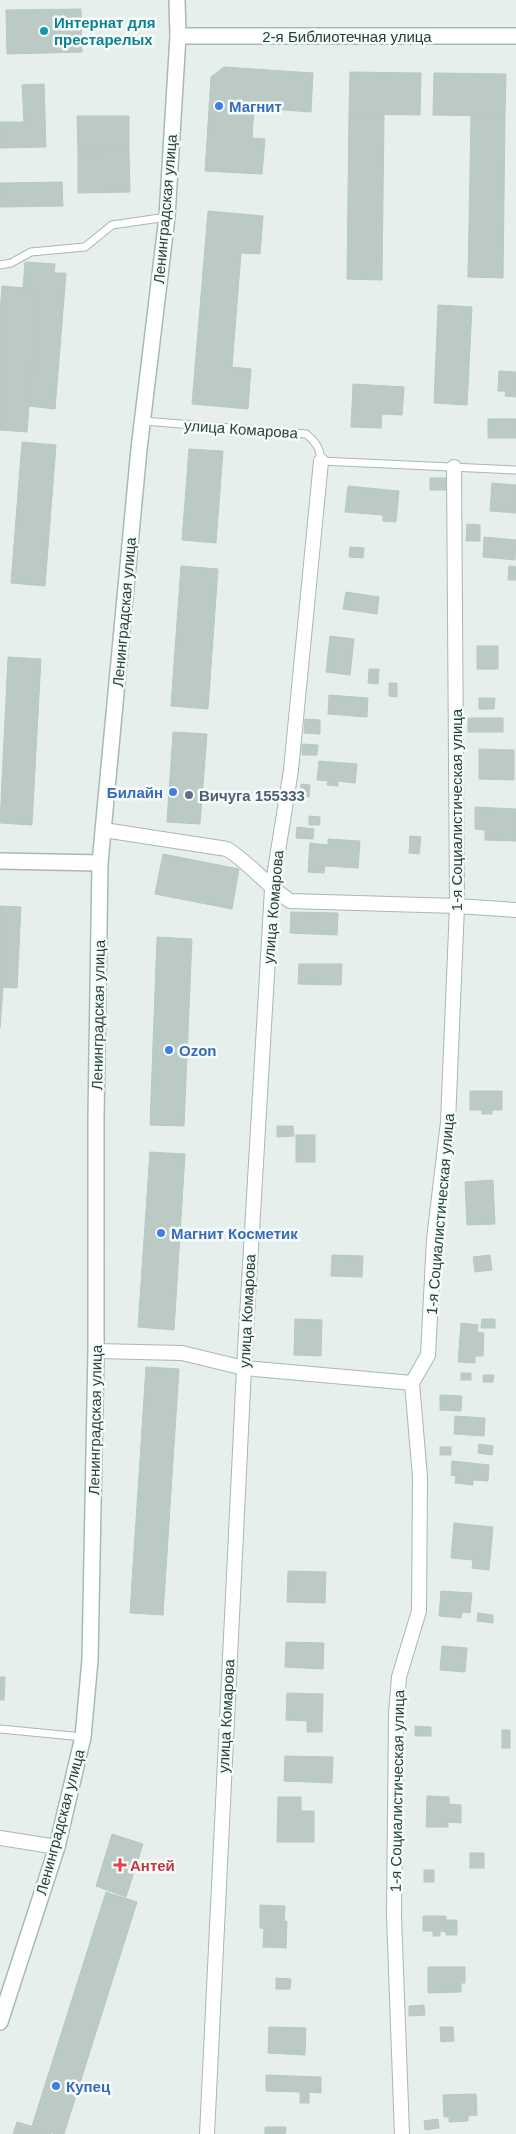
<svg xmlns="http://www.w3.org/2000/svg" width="516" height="2134" font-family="Arial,sans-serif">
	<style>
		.building { fill: #bbcac4; stroke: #b8c9c2 }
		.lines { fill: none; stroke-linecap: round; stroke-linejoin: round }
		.service-casing { stroke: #a8b8b2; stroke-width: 9 }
		.minor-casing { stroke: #a8b8b2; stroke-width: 16 }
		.tertiary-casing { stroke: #a8b8b2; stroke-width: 18 }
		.secondary-casing { stroke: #a4bbb3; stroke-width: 18 }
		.service { stroke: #fff; stroke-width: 7 }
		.minor { stroke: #fff; stroke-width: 14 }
		.tertiary { stroke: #fff; stroke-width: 15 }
		.secondary { stroke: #fff; stroke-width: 15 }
		.culture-dot { fill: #0f9aa8; stroke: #f7fbf9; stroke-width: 2 }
		.shop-dot { fill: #3f7fe0; stroke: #f7fbf9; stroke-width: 2 }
		.service-dot { fill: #5c6f8a; stroke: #f7fbf9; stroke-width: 2 }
		.health-dot { fill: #e0444e; stroke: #f7fbf9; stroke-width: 2 }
		.labels { text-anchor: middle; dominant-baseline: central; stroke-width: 5; stroke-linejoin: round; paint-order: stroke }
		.culture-label { font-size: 15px; font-weight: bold; fill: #0d838f; stroke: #f7fbf9; text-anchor: start }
		.street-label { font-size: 15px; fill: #24423a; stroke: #f7fbf9 }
		.shop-label { font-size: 15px; font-weight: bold; fill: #366cbe; stroke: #f7fbf9; text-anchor: start }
		.service-label { font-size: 15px; font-weight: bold; fill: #4e5e75; stroke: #f7fbf9; text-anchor: start }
		.health-label { font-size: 15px; font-weight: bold; fill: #be3a42; stroke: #f7fbf9; text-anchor: start }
	</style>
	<rect width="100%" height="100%" fill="#e6efeb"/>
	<g class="building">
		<polygon points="81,9 82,52 7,54 6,10"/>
		<polygon points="224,67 313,73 311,112 254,108 252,138 265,139 262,174 205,171 211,77"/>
		<polygon points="350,72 421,73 420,115 349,114"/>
		<polygon points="434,73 506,74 505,116 433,115"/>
		<polygon points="44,84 46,147 0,148 0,122 24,122 22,85"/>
		<polygon points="349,114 384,115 382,280 347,279"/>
		<polygon points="77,116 129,116 129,151 78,152"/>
		<polygon points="471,116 505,116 503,278 468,277"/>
		<polygon points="129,151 130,192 78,193 78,152"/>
		<polygon points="62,182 63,206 0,207 0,183"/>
		<polygon points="208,211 263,216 260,254 241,253 232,367 251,369 248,409 192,404"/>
		<polygon points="25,262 55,264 54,273 66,273 55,409 29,406 38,289 23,288"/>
		<polygon points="2,286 38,289 27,432 0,430 0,313"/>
		<polygon points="438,305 472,307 467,405 434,403"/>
		<polygon points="499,371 516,372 516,397 505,396 506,391 498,391"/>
		<polygon points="353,384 404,387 402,415 382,414 381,428 351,427"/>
		<rect x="488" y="419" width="28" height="19"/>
		<polygon points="22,442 56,445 45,586 11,583"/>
		<polygon points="189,449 223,451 216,543 182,540"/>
		<rect x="430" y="478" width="16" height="12"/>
		<polygon points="492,483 516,485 516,513 490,511"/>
		<polygon points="348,486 399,491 396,522 383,521 383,515 345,512"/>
		<polygon points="467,524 480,525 480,541 466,541"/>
		<polygon points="484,537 516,540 515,560 483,557"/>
		<polygon points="350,547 364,548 363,558 349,557"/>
		<polygon points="181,566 218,569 208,709 171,706"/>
		<polygon points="509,566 516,567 516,580 508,580"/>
		<polygon points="346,592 379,597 377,614 343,609"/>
		<polygon points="330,636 354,639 350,675 326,672"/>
		<rect x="477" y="646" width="21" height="23"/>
		<polygon points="8,657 41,659 32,825 0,823"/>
		<polygon points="369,669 379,669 378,684 368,683"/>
		<polygon points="389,683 397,683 397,697 389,696"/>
		<polygon points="329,695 368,698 367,717 328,714"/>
		<polygon points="479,698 495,698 494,709 479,709"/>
		<rect x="468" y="718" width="35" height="14"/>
		<polygon points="305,719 320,720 320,734 304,733"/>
		<polygon points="173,732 207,734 200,824 167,822"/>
		<polygon points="302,744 318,745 317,755 302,755"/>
		<polygon points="479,749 514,750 514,780 479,779"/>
		<polygon points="319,761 357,764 355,783 338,781 338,786 327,785 328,781 317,780"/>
		<polygon points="301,784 310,785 309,797 300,796"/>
		<polygon points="475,807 516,809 516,841 485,840 485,830 475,829"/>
		<polygon points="309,816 320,817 320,825 309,825"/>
		<polygon points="297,827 314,829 313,839 296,838"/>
		<polygon points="410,836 421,837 419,854 409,853"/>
		<polygon points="328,839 360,841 358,868 325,866 324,873 308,872 310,843 328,845"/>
		<polygon points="163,854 239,869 232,909 155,894"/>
		<polygon points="0,906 21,907 17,988 0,987"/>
		<polygon points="291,912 338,913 337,935 290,933"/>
		<polygon points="157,937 192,939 184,1126 150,1125"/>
		<polygon points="299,964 342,964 341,985 298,984"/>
		<polygon points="0,987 3,987 0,1028"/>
		<polygon points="470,1091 502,1091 502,1110 492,1110 492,1114 482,1114 482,1110 470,1110"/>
		<polygon points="277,1126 293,1126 294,1136 277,1137"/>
		<rect x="296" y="1135" width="19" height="27"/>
		<polygon points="150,1152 185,1154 174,1330 138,1327"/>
		<polygon points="493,1180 495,1224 467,1225 465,1182"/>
		<polygon points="332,1255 363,1256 362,1277 331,1276"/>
		<polygon points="490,1255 492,1270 475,1272 473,1257"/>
		<polygon points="295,1319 322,1320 321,1356 294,1355"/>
		<polygon points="482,1319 495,1319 495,1328 481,1328"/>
		<polygon points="461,1323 478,1325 477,1332 484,1333 483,1356 475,1356 475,1363 458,1362"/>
		<polygon points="146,1367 179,1369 163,1615 130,1613"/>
		<rect x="461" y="1373" width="10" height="7"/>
		<polygon points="483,1375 494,1375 493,1382 483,1382"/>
		<polygon points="440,1395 462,1396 461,1411 440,1410"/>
		<polygon points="455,1416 485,1418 484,1436 454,1434"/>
		<polygon points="479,1444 493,1446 492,1455 478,1453"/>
		<rect x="440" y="1447" width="11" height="8"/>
		<polygon points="452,1461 489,1465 488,1481 473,1480 473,1485 455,1483 456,1476 451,1475"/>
		<polygon points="454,1523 493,1527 489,1570 472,1568 473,1560 451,1558"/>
		<polygon points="288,1571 326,1572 325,1603 287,1602"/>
		<polygon points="441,1591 472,1593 470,1613 462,1612 461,1618 439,1616"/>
		<polygon points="478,1613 493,1615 493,1623 477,1621"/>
		<polygon points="286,1642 324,1643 323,1669 285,1667"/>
		<polygon points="442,1646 467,1648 465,1672 440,1670"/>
		<polygon points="0,1677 5,1677 4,1700 0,1700"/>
		<polygon points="287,1693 323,1694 322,1732 307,1732 307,1721 286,1720"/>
		<polygon points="415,1726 431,1727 431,1736 415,1736"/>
		<rect x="502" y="1730" width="8" height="18"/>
		<polygon points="285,1756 333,1757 332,1783 284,1781"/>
		<polygon points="427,1796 449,1797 449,1804 461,1805 461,1823 448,1822 448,1827 426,1827"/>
		<polygon points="278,1797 301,1797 301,1811 314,1811 314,1842 277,1842"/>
		<polygon points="112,1834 143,1844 126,1897 96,1886"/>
		<rect x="470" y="1853" width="14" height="15"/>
		<rect x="424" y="1870" width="10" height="12"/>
		<polygon points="106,1892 137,1902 64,2134 56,2134 32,2126"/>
		<polygon points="260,1905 285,1906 284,1921 287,1921 286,1948 263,1947 264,1929 260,1928"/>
		<polygon points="423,1916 446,1916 446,1920 457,1920 457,1935 446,1935 446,1932 440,1931 440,1936 433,1936 433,1931 423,1931"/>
		<polygon points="428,1967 465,1967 465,1983 461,1983 461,1992 428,1993"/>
		<polygon points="276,1978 291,1979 290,1989 276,1989"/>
		<polygon points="424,2005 425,2015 409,2016 409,2006"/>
		<polygon points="269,2027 306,2028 305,2055 268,2053"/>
		<polygon points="440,2027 453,2027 454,2041 441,2042"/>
		<polygon points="266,2075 321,2077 321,2093 309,2092 309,2103 300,2103 300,2092 266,2091"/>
		<polygon points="476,2094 477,2115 468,2116 468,2121 449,2122 449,2117 444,2117 443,2095"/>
		<polygon points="438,2119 439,2128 425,2130 424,2121"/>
		<polygon points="17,2122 51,2132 51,2134 13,2134"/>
		<polygon points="265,2127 286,2127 285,2134 265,2134"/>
	</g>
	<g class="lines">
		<g class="service-casing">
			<g id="service">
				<polyline points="0,265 11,263 31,252 85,247 112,225 167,217"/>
				<path d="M143,421l163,13c10,8 14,14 15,27l195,9"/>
				<polyline points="0,1729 83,1737"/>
			</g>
		</g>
		<g class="minor-casing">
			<g id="minor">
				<path d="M104,830l123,19c23,14 40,37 63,52l167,5 59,4"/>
				<polyline points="96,1351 182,1353 244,1368 412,1383"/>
				<polyline points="0,1838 57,1847"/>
				<polyline points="207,2134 244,1368 272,889 291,770 321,461"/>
				<polyline points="402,2134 394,1916 396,1714 399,1677 419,1611 420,1477 412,1383 428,1355 434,1239 448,1122 457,906 454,467"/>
			</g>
		</g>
		<g class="tertiary-casing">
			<g id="tertiary">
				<polyline points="177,0 178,36"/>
				<polyline points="0,861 100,863"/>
			</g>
		</g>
		<g class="secondary-casing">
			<polyline id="secondary" points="0,2022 57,1847 83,1737 90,1660 96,1351 96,1118 100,863 139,449 167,217 178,36 516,36"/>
		</g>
		<use href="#service" class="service"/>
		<use href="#minor" class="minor"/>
		<use href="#tertiary" class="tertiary"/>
		<use href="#secondary" class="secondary"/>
	</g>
	<circle class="culture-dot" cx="44" cy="31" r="5"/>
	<g class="shop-dot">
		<circle cx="219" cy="106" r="5"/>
		<circle cx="173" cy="792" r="5"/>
		<circle cx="169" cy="1050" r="5"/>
		<circle cx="161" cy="1233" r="5"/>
		<circle cx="56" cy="2086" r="5"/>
	</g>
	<circle class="service-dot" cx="189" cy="795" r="5"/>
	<path class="health-dot" d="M117.5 1857.5h5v5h5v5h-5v5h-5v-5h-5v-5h5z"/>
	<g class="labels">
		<g class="culture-label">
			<text x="54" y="22">Интернат для<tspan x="54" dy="17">престарелых</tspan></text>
		</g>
		<g class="street-label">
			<text x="347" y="36">2-я Библиотечная улица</text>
			<text transform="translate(165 209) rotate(-85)">Ленинградская улица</text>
			<text transform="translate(241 429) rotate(4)">улица Комарова</text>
			<text transform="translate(124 612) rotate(-85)">Ленинградская улица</text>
			<text transform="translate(456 810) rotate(-90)">1-я Социалистическая улица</text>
			<text transform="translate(273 907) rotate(-85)">улица Комарова</text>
			<text transform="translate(98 1015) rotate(-89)">Ленинградская улица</text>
			<text transform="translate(440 1214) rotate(-85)">1-я Социалистическая улица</text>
			<text transform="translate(247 1311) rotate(-87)">улица Комарова</text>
			<text transform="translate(95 1420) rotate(-89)">Ленинградская улица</text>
			<text transform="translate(226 1716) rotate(-87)">улица Комарова</text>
			<text transform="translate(397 1791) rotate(-89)">1-я Социалистическая улица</text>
			<text transform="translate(60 1822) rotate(-75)">Ленинградская улица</text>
		</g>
		<g class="shop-label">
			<text x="229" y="106">Магнит</text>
			<text x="163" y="792" text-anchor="end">Билайн</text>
			<text x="179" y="1050">Ozon</text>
			<text x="171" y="1233">Магнит Косметик</text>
			<text x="66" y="2086">Купец</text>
		</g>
		<g class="service-label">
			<text x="199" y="795">Вичуга 155333</text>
		</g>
		<g class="health-label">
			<text x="130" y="1865">Антей</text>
		</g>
	</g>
</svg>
